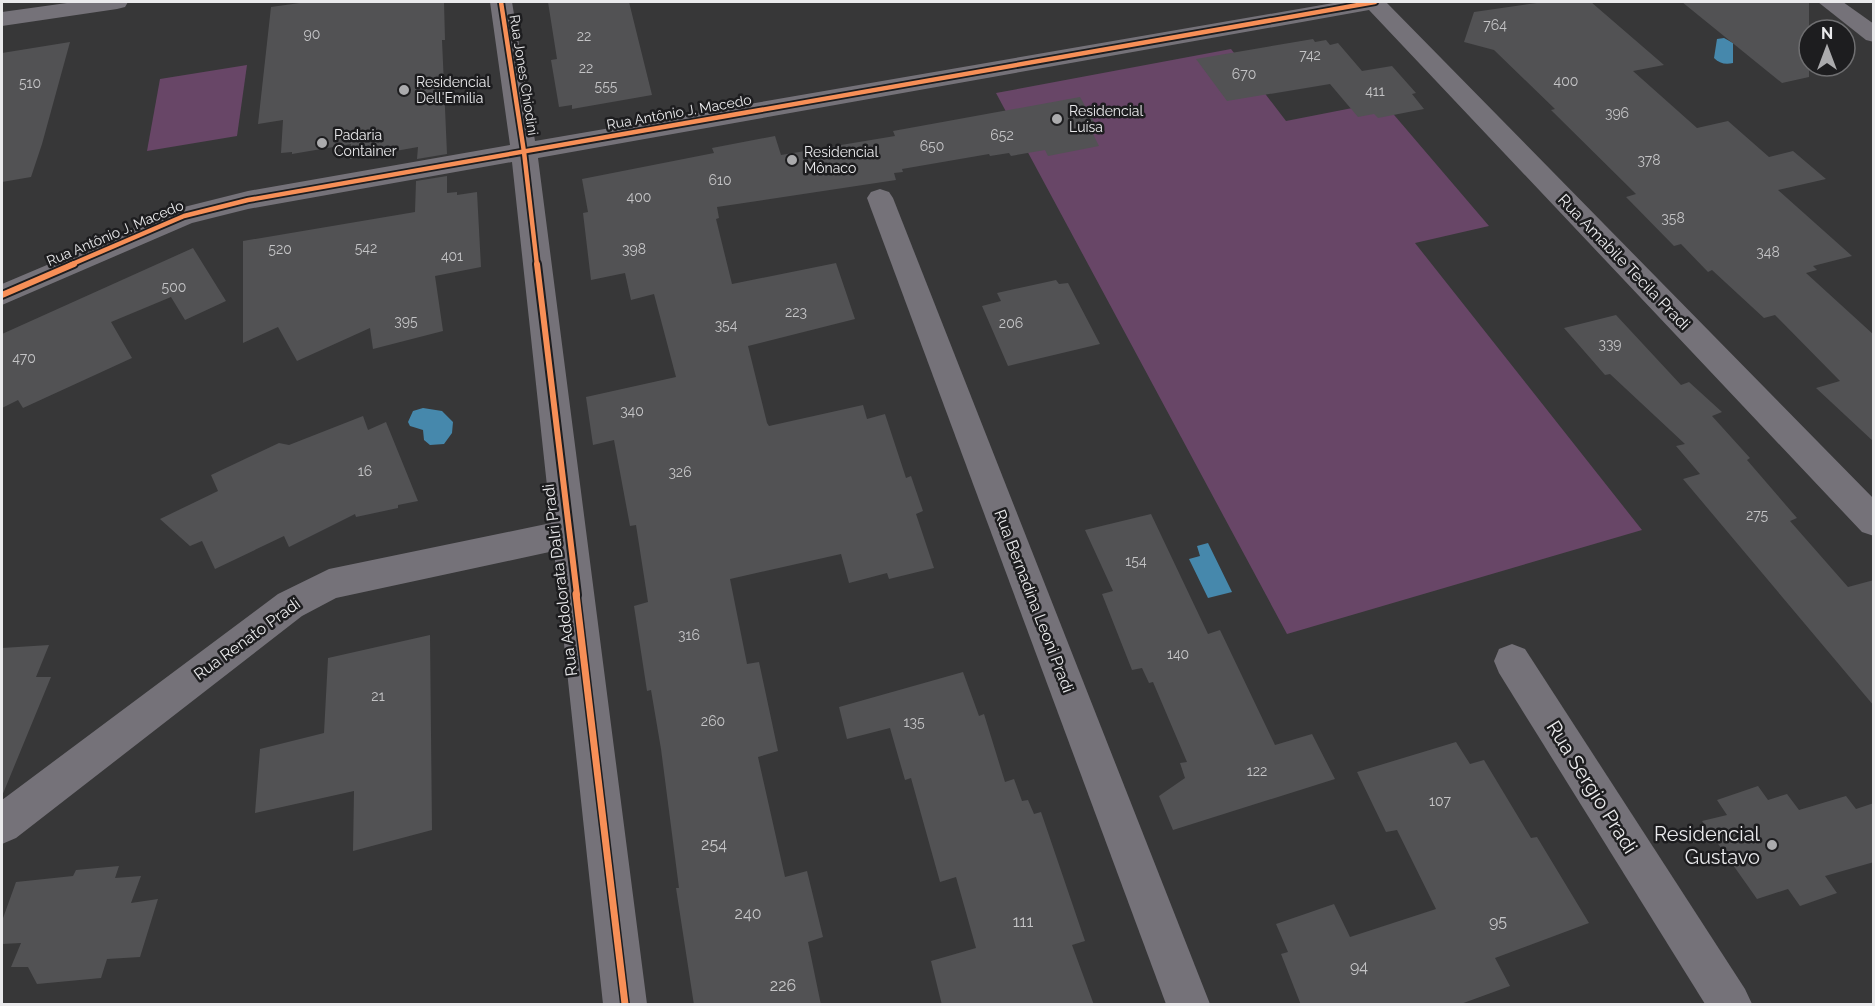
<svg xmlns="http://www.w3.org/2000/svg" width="1875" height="1006" font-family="Raleway,sans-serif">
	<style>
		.green { fill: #684667 }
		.water { fill: #4688ac }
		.building { fill: #525254 }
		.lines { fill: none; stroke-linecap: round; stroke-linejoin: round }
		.minor { fill: #757279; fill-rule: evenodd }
		.cycleway-far2-casing { stroke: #1d1d1f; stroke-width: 8 }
		.cycleway-far1-casing { stroke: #1d1d1f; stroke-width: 10 }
		.cycleway-casing { stroke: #1d1d1f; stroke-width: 10 }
		.cycleway-far2 { stroke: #f78f57; stroke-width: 4.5 }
		.cycleway-far1 { stroke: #f78f57; stroke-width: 6 }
		.cycleway { stroke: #f78f57; stroke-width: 7 }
		.poi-dot { fill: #ababad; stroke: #1d1d1f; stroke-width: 2 }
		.labels { text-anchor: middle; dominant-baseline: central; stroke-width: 5; stroke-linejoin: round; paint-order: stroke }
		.number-label { font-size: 14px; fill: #c4c4c6 }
		.far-street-label { font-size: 14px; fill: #eaeaec; stroke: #1d1d1f }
		.far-poi-label { font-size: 14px; fill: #eaeaec; stroke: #1d1d1f; text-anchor: start }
		.street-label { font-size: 16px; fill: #eaeaec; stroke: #1d1d1f }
		.near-number-label { font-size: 16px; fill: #c4c4c6 }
		.near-street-label { font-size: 20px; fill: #eaeaec; stroke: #1d1d1f }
		.near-poi-label { font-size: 20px; fill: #eaeaec; stroke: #1d1d1f; text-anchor: end }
	</style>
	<rect width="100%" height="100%" fill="#373738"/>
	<g class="green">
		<polygon points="1231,49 1286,121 1383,102 1489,226 1415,243 1642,530 1287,634 996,93"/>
		<polygon points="247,65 237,136 147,151 160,79"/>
	</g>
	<g class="water">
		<path d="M1724,38l9,5v20c-8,2 -14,0 -19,-5l3,-19z"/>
		<polygon points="423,408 442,411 453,422 452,433 444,444 430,445 424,440 423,430 410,426 408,422 413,411"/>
		<polygon points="1208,543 1232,592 1208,598 1189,559 1200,556 1197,546"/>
	</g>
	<g class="building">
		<polygon points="307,2 444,2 445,40 442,40 447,154 417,159 418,147 350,159 351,144 292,154 292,152 281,153 283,120 258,124 271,7"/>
		<polygon points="548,2 629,2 652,95 572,109 572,105 559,107 551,60 557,59"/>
		<polygon points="1544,2 1591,2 1664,65 1633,71 1697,128 1728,121 1769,157 1793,151 1826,179 1778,190 1852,256 1813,266 1817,270 1806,273 1874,335 1874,442 1816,388 1840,381 1775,315 1764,318 1712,270 1708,272 1681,244 1674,246 1626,197 1636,194 1551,110 1555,109 1494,50 1464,42 1474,12"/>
		<polygon points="1682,2 1809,2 1809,77 1782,83"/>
		<polygon points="1313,39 1315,42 1326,40 1330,45 1338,43 1362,71 1392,66 1416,93 1412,94 1424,109 1378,118 1374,114 1358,117 1330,84 1227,101 1196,59"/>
		<polygon points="70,42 42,144 31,177 2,182 2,53"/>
		<polygon points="1080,97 1098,129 1091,130 1099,146 1048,156 1045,150 1011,156 1009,153 990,156 989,154 902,169 903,172 894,173 896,180 717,207 719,218 716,219 732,284 836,263 855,319 748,346 767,423 769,426 863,405 867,419 885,414 906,478 911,476 923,511 916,514 934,568 889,579 887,573 849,583 841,554 730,579 747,664 759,662 778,751 758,757 785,877 807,871 823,937 808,942 821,1005 694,1005 676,888 679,888 661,749 651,690 647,691 634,606 648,602 636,525 630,526 614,440 593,445 586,397 676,377 654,294 631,300 625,273 591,280 583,213 588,212 582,179 714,153 712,148 775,136 781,155 895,136 893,131"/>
		<polygon points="447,176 447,193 457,192 457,195 477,192 481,267 435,276 443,331 373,349 370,328 297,361 278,327 243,343 243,241 415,212 416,181"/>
		<polygon points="193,248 226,301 185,320 171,297 111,322 132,358 23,408 18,400 2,408 2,334"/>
		<polygon points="1056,280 1059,284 1068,283 1100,344 1008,366 982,306 1001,301 997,293"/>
		<polygon points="1616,315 1681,385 1689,382 1722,412 1712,416 1750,458 1747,460 1797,518 1790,521 1848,587 1874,580 1874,706 1683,479 1700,474 1676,446 1685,444 1610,374 1605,375 1564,328"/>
		<polygon points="363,416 368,430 386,422 418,501 398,505 398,508 356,517 355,514 289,547 284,536 215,569 202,541 190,546 160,519 218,491 211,475 279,443 289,445"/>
		<polygon points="1151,514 1208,634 1220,630 1275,745 1312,734 1335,779 1173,830 1159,796 1185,778 1180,763 1187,762 1153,682 1149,683 1142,668 1132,670 1102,594 1113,591 1085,530"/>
		<polygon points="430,635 432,830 353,851 354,791 255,813 260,749 324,733 328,658"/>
		<polygon points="49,645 36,677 51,677 2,796 2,648"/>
		<polygon points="963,672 979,716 984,714 1005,782 1014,779 1022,801 1028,800 1034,814 1041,812 1085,941 1072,945 1094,1005 942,1005 931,961 976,948 956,877 940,882 911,778 905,780 890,728 847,739 839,707"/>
		<polygon points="1456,742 1470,764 1484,760 1531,838 1537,837 1589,923 1495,958 1510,986 1458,1005 1301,1005 1281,954 1288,952 1276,924 1334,904 1350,937 1436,909 1397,830 1386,832 1357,772"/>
		<polygon points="1758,786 1768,800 1787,794 1799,810 1846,796 1856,809 1874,803 1874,862 1825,876 1837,893 1800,906 1788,889 1757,899 1702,821 1727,815 1717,800"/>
		<polygon points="119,866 115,878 141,876 131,903 158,899 140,957 107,959 101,978 37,984 28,967 11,967 21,943 2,944 2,921 16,882 73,876 76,870"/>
	</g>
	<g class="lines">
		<g class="minor">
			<polygon points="74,2 128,2 125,7 117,9 2,26 2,12"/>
			<polygon points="490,2 512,2 535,141 1339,2 1386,2 1874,499 1874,536 1862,532 1369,10 538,158 647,1004 603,1004 554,551 336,598 302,616 16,838 2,844 2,800 278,594 329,569 551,523 512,162 248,209 192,223 2,305 2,284 184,207 248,191 510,145"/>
			<polygon points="1818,2 1843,2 1874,24 1874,42 1866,40"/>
			<polygon points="880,189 889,192 893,198 1210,1004 1166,1004 867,198 871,192"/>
			<polygon points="1512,644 1525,649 1745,989 1752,1004 1705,1004 1499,673 1494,661 1499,649"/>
		</g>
		<g class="cycleway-far2-casing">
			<g id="cycleway-far2">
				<polyline points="501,2 524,152 537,265"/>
				<polyline points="70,265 184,216 248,200 1375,2"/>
			</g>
		</g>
		<g class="cycleway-far1-casing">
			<g id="cycleway-far1">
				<polyline points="537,264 577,595"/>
				<polyline points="2,295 74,264"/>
			</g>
		</g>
		<g class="cycleway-casing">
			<polyline id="cycleway" points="576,594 625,1004"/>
		</g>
		<use href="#cycleway-far2" class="cycleway-far2"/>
		<use href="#cycleway-far1" class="cycleway-far1"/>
		<use href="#cycleway" class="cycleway"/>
	</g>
	<g class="poi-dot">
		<circle cx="404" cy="90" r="6"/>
		<circle cx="1057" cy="119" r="6"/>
		<circle cx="322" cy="143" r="6"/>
		<circle cx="792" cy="160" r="6"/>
		<circle cx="1772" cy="845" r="6"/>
	</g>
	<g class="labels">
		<g class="number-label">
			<text x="1495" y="25">764</text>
			<text x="312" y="34">90</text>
			<text x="584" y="36">22</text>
			<text x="1310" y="55">742</text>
			<text x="586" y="68">22</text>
			<text x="1244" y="74">670</text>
			<text x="1566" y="81">400</text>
			<text x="30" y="83">510</text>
			<text x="606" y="86">555</text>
			<text x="1375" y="91">411</text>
			<text x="1617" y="113">396</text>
			<text x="1002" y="135">652</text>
			<text x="932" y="146">650</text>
			<text x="1649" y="160">378</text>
			<text x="720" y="180">610</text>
			<text x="639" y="197">400</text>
			<text x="1673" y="218">358</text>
			<text x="366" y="248">542</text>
			<text x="280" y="249">520</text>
			<text x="634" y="249">398</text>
			<text x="1768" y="252">348</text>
			<text x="452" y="256">401</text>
			<text x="174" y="287">500</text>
			<text x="796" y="312">223</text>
			<text x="406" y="321">395</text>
			<text x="1011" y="323">206</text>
			<text x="726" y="325">354</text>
			<text x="1610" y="344">339</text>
			<text x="24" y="358">470</text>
			<text x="632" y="411">340</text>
			<text x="365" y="471">16</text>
			<text x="680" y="472">326</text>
			<text x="1757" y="515">275</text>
			<text x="1136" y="561">154</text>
			<text x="689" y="635">316</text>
			<text x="1178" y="654">140</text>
			<text x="378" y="696">21</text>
			<text x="713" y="721">260</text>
			<text x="914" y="722">135</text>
			<text x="1257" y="771">122</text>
			<text x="1440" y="801">107</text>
		</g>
		<g class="far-street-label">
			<text transform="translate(524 75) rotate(81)">Rua Jones Chiodini</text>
			<text transform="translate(679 112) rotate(-10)">Rua Antônio J. Macedo</text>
			<text transform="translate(115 233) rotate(-23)">Rua Antônio J. Macedo</text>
		</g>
		<g class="far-poi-label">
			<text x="416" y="82">Residencial<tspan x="416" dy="16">Dell'Emilia</tspan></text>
			<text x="1069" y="111">Residencial<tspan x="1069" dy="16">Luísa</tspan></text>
			<text x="334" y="135">Padaria<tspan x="334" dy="16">Container</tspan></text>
			<text x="804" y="152">Residencial<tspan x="804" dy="16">Mônaco</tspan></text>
		</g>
		<g class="street-label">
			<text transform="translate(1624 262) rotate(46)">Rua Amabile Tecila Pradi</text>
			<text transform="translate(560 580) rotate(-97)">Rua Addolorata Dalri Pradi</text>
			<text transform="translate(1034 601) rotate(69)">Rua Bernadina Leoni Pradi</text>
			<text transform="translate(247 639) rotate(-36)">Rua Renato Pradi</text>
		</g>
		<g class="near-number-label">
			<text x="714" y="844">254</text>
			<text x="748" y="913">240</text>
			<text x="1023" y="921">111</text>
			<text x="1498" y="921">95</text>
			<text x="1359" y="966">94</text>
			<text x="783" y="985">226</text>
		</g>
		<g class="near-street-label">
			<text transform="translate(1592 787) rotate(58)">Rua Sergio Pradi</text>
		</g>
		<g class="near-poi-label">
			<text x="1760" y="834">Residencial<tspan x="1760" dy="23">Gustavo</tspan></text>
		</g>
	</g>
	<rect width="1875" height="1006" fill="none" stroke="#eaeaec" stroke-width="6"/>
	<g transform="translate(1827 48)"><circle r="28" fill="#1d1d1f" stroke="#6f6f71" stroke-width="1.5"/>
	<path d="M0-4.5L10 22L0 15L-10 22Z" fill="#ababad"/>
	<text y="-9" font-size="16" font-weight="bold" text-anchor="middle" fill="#eaeaec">N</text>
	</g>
</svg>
